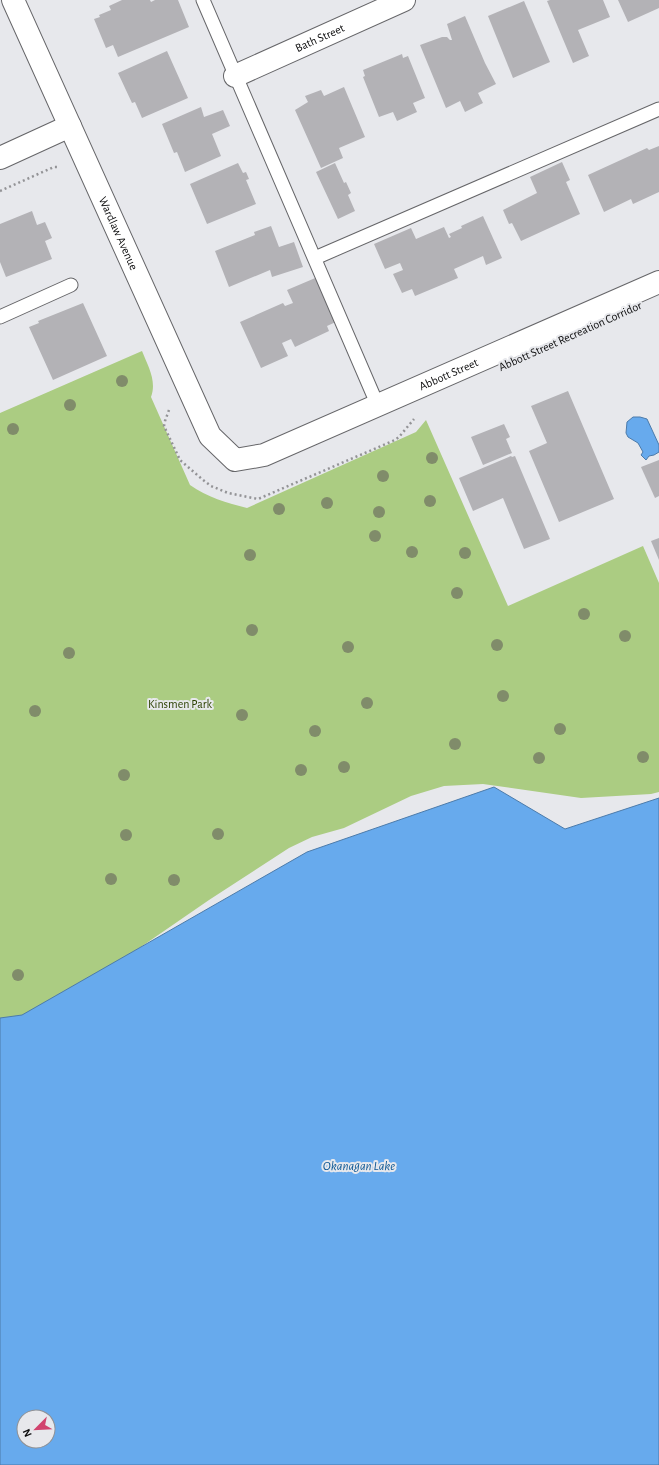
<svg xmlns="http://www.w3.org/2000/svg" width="659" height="1465" font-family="'Alegreya Sans',sans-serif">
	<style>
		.green { fill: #abcc82 }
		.water { fill: #67aaed; stroke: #4c7baa; fill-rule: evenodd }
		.building { fill: #b3b2b6 }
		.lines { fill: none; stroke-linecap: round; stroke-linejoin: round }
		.service-casing { stroke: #666669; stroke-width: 15 }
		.minor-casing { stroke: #666669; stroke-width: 24 }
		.path { stroke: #939396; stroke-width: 2.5; stroke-dasharray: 2 3; stroke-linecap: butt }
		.service { stroke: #fff; stroke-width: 13 }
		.minor { stroke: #fff; stroke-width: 22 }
		.tree { fill: #808c6a }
		.labels { text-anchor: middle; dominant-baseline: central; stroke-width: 4; stroke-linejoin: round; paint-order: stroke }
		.street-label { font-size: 12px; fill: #0c0c0d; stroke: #e7e8ec }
		.park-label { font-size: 12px; fill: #2b4100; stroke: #e7e8ec }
		.water-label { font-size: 13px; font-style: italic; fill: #0e5895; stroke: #e7e8ec }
	</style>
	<rect width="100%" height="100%" fill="#e7e8ec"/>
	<path class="green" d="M142,351c6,15 15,30 9,46l39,88c17,12 37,18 57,23l169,-76 10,-12 82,186 135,-60 16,37v209l-8,2 -70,4 -98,-14 -39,2 -33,10 -67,32 -32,9 -23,11 -80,52 -209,144v-631z"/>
	<g class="water">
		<polygon points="633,417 640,417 647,419 659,445 659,452 654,455 649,456 646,460 641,455 643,452 638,443 628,437 626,433 627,422"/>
		<path d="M494,787l71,42 94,-31v667h-659v-447l22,-3 285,-163zM24,1417h24v24h-24z"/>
	</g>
	<g class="building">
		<polygon points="122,0 150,0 151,2 155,0 178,0 189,27 118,57 113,45 106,48 94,19 100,17 99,15 111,10 109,6"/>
		<polygon points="550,0 603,0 610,17 578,30 589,56 573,63 547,1"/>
		<polygon points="618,0 659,0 659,8 628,22"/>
		<polygon points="524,1 550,62 513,78 488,16"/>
		<polygon points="465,16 485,63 496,84 478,93 483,103 465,112 460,101 446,108 420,45 442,37 447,37 450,40 452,40 447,24"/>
		<polygon points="167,51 188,98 142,118 135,102 132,103 118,73"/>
		<polygon points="402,54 403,58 408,56 425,98 413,103 417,112 397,121 393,112 379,117 363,77 365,76 363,70"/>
		<polygon points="344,87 365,137 339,148 343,158 321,168 295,110 308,102 305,96 321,90 324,96"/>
		<polygon points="201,107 204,117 223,110 230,126 212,134 221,156 185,172 177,152 174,153 162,124"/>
		<polygon points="659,146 659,192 633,204 631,199 604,212 588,175 647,148 649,150"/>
		<polygon points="562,162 570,180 566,182 580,214 521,241 512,223 509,224 503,210 537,193 530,177"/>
		<polygon points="238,163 243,173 246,172 249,179 246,180 256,204 207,224 190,184"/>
		<polygon points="335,163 344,183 346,182 351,193 348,195 355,211 338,219 316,172"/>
		<polygon points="32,211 37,225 45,222 52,238 45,241 52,259 6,277 0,262 0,224"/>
		<polygon points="483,216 502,258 486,265 483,256 454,269 458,278 415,296 412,289 402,293 393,274 403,270 400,263 385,269 374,244 411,228 416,239 444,227 449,238 451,237 449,234 462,228 461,226"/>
		<polygon points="271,226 279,247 294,242 303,267 272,277 270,270 229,287 215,251 255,235 254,232"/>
		<polygon points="320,276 338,321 327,326 329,331 295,347 291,339 282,343 288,356 261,368 240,322 283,303 285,306 293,303 287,290"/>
		<polygon points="83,303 107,356 53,380 29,327 39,323 38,321"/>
		<polygon points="568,391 614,499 559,522 529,451 547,443 531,406"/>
		<polygon points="504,424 510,437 506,439 512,453 483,465 471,437"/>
		<polygon points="511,456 512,457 515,456 550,539 524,549 503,498 473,511 459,478"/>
		<polygon points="659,460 659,496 655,498 641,467"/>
		<polygon points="659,538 659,560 651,541"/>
	</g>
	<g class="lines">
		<g class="service-casing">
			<g id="service">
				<polyline points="203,0 378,406"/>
				<polyline points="315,258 659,109"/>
				<polyline points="0,317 71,285"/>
			</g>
		</g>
		<g class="minor-casing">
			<g id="minor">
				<path id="s1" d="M13,0l197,436 25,24 29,-5 395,-173"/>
				<path id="s2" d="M235,76l169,-76"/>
				<polyline points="0,158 70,126"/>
			</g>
		</g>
		<g class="path">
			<polyline points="0,191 54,167 59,167"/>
			<polyline points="169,410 165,421 164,426 180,460 203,480 211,486 228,493 258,499 395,440 399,437 414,419"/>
		</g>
		<use href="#service" class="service"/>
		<use href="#minor" class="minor"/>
	</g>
	<g class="tree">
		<circle cx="122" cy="381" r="6"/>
		<circle cx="70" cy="405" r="6"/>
		<circle cx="13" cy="429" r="6"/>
		<circle cx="432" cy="458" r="6"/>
		<circle cx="383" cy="476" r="6"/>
		<circle cx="430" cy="501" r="6"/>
		<circle cx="327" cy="503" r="6"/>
		<circle cx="279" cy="509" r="6"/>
		<circle cx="379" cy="512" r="6"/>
		<circle cx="375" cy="536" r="6"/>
		<circle cx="412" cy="552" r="6"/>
		<circle cx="465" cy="553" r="6"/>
		<circle cx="250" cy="555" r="6"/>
		<circle cx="457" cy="593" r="6"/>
		<circle cx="584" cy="614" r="6"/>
		<circle cx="252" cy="630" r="6"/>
		<circle cx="625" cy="636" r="6"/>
		<circle cx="497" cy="645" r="6"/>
		<circle cx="348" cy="647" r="6"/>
		<circle cx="69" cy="653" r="6"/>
		<circle cx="503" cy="696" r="6"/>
		<circle cx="367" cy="703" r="6"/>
		<circle cx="35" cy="711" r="6"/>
		<circle cx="242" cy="715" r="6"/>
		<circle cx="560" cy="729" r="6"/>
		<circle cx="315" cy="731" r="6"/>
		<circle cx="455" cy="744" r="6"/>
		<circle cx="643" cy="757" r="6"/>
		<circle cx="539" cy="758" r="6"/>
		<circle cx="344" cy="767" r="6"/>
		<circle cx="301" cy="770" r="6"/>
		<circle cx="124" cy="775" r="6"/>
		<circle cx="218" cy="834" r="6"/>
		<circle cx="126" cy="835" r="6"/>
		<circle cx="111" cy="879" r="6"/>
		<circle cx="174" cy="880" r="6"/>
		<circle cx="18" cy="975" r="6"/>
	</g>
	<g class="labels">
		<g class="street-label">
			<text stroke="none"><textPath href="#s2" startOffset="93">Bath Street</textPath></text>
			<text stroke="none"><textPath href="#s1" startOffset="256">Wardlaw Avenue</textPath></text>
			<text transform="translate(570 336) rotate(-24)">Abbott Street Recreation Corridor</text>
			<text stroke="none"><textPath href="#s1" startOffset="744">Abbott Street</textPath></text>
		</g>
		<g class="park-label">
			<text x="180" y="704">Kinsmen Park</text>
		</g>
		<g class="water-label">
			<text x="359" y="1166">Okanagan Lake</text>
		</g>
	</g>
	<g transform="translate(36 1429) rotate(246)"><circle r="19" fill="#e7e8ec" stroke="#8f9093"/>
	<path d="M0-3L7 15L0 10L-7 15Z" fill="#d1436e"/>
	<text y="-6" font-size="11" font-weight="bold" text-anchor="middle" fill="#0c0c0d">N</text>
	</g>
</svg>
